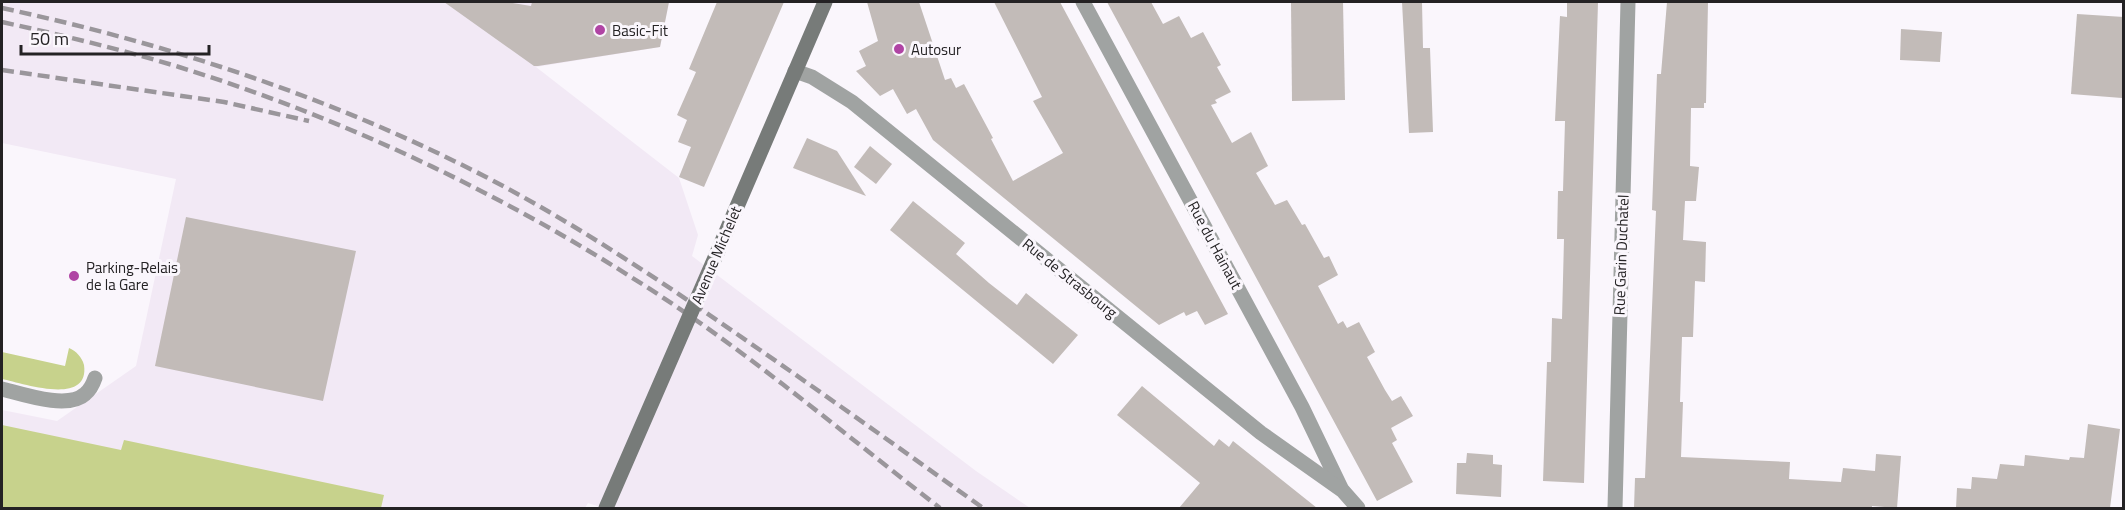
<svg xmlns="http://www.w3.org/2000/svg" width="2125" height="510" font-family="'Titillium Web',sans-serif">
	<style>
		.built { fill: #f2e9f5 }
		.green { fill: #c7d28c }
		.building { fill: #c2bbb8 }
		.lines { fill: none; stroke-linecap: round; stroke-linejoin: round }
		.minor { stroke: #a0a3a2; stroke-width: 15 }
		.secondary { stroke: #777b79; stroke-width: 15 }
		.rail { stroke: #9a969b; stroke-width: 4.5; stroke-dasharray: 12 6; stroke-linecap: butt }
		.secondary-bridge { stroke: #777b79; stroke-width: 15 }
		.poi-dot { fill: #b044a4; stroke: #faf6fc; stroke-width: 2 }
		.labels { text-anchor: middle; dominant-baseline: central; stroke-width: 6; stroke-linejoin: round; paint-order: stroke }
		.poi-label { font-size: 15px; fill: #242224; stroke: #faf6fc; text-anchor: start }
		.street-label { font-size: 15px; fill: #242224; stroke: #faf6fc }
	</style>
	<rect width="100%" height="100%" fill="#faf6fc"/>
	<polygon class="built" points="2,2 669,2 660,47 536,67 679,178 698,235 692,256 976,471 1030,508 603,508 588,503 585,508 2,508 2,410 57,421 136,366 176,179 2,143"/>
	<g class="green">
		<path d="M69,348c7,3 13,9 15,17 6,42 -62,18 -82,14v-27l63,14z"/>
		<polygon points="2,425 121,450 124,440 384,495 381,508 2,508"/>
	</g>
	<g class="building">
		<polygon points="444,2 507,2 531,6 532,2 669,2 660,47 538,66 534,66"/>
		<polygon points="717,2 784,2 704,187 679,177 691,147 678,142 687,120 677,115 696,72 689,69"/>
		<polygon points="867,2 919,2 945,80 951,78 956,88 964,84 993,138 991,139 1013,181 1063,153 1033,101 1042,97 994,2 1060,2 1228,314 1205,325 1197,311 1186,316 1184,312 1159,325 933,140 916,109 907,114 893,89 880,96 856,71 866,66 859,51 878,41"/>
		<polygon points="1107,2 1151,2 1163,24 1179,16 1191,38 1203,32 1221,65 1217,67 1231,92 1215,100 1217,103 1211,105 1232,143 1251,132 1268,166 1256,173 1275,205 1287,200 1302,225 1305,224 1324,258 1329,256 1338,275 1318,286 1338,324 1343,321 1347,328 1359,322 1375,352 1367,357 1385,390 1392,401 1401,396 1413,416 1391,428 1397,440 1392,443 1413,482 1377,501"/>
		<polygon points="1291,2 1343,2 1345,100 1292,101"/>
		<polygon points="1402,2 1422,2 1423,48 1430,48 1433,132 1409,133"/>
		<polygon points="1567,2 1598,2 1584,483 1543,481 1547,362 1551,362 1552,318 1562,319 1564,239 1557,239 1558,191 1563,191 1565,121 1555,121 1560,16 1567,17"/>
		<polygon points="1667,2 1708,2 1706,103 1704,103 1704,108 1691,108 1690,166 1699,167 1696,201 1685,201 1683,240 1706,242 1705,282 1695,281 1693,337 1682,337 1680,402 1683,402 1681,457 1790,462 1789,479 1841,482 1843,468 1875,471 1876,454 1901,456 1897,508 1872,506 1872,508 1634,508 1635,478 1645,478 1656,211 1652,210 1657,74 1661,74"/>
		<polygon points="2077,14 2124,17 2122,98 2071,94"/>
		<polygon points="1901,29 1942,32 1940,62 1900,60"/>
		<polygon points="807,138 837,151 866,196 793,168"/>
		<polygon points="870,146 892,164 876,184 854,167"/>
		<polygon points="913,201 965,243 956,254 989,283 1017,305 1026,293 1078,335 1053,364 890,230"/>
		<polygon points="186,217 356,251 323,401 155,366"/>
		<polygon points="1142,386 1214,446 1219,439 1229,447 1233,441 1317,508 1179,508 1200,483 1117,415"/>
		<polygon points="2088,424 2120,429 2110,508 1956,508 1957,488 1971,489 1972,477 1997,479 2000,464 2024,466 2025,455 2069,460 2070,457 2084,458"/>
		<polygon points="1467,453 1493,455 1493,464 1502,465 1501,497 1456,494 1457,463 1466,463"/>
	</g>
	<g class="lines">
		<g class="minor">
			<polyline points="1083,2 1302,407 1341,488"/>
			<polyline points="795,71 812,77 852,102 1261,433 1343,491 1358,508"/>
			<path d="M2,389c20,5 66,21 83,5 5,-4 8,-10 10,-16"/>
			<polyline points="1615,508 1628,2"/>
		</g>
		<polyline class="secondary" points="717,253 825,2"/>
		<g class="rail">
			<path d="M2,8c167,36 331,90 484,169 96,50 185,111 274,173 75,52 149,105 223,158"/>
			<path d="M2,22c59,13 118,27 177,45 158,49 312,121 452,210 109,68 208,153 309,231"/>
			<polyline points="2,70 224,102 309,121"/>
		</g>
		<polyline class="secondary-bridge" points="606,508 717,253"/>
	</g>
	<g class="poi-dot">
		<circle cx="600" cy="30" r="6"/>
		<circle cx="899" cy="49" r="6"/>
		<circle cx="74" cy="276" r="6"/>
	</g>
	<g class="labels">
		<g class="poi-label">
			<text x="612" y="30">Basic-Fit</text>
			<text x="911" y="49">Autosur</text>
			<text x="86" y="267">Parking-Relais<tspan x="86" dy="17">de la Gare</tspan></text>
		</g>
		<g class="street-label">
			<text transform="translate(1215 245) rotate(62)">Rue du Hainaut</text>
			<text transform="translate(716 255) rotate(-67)">Avenue Michelet</text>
			<text transform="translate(1621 255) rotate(-88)">Rue Garin Duchatel</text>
			<text transform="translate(1070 278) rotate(39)">Rue de Strasbourg</text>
		</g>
	</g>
	<rect width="2125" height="510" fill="none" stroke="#242224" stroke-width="6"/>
	<path d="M21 45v9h188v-9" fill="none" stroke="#242224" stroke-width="3"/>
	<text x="30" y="45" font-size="18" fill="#242224" stroke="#faf6fc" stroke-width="4.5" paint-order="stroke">50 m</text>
</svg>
